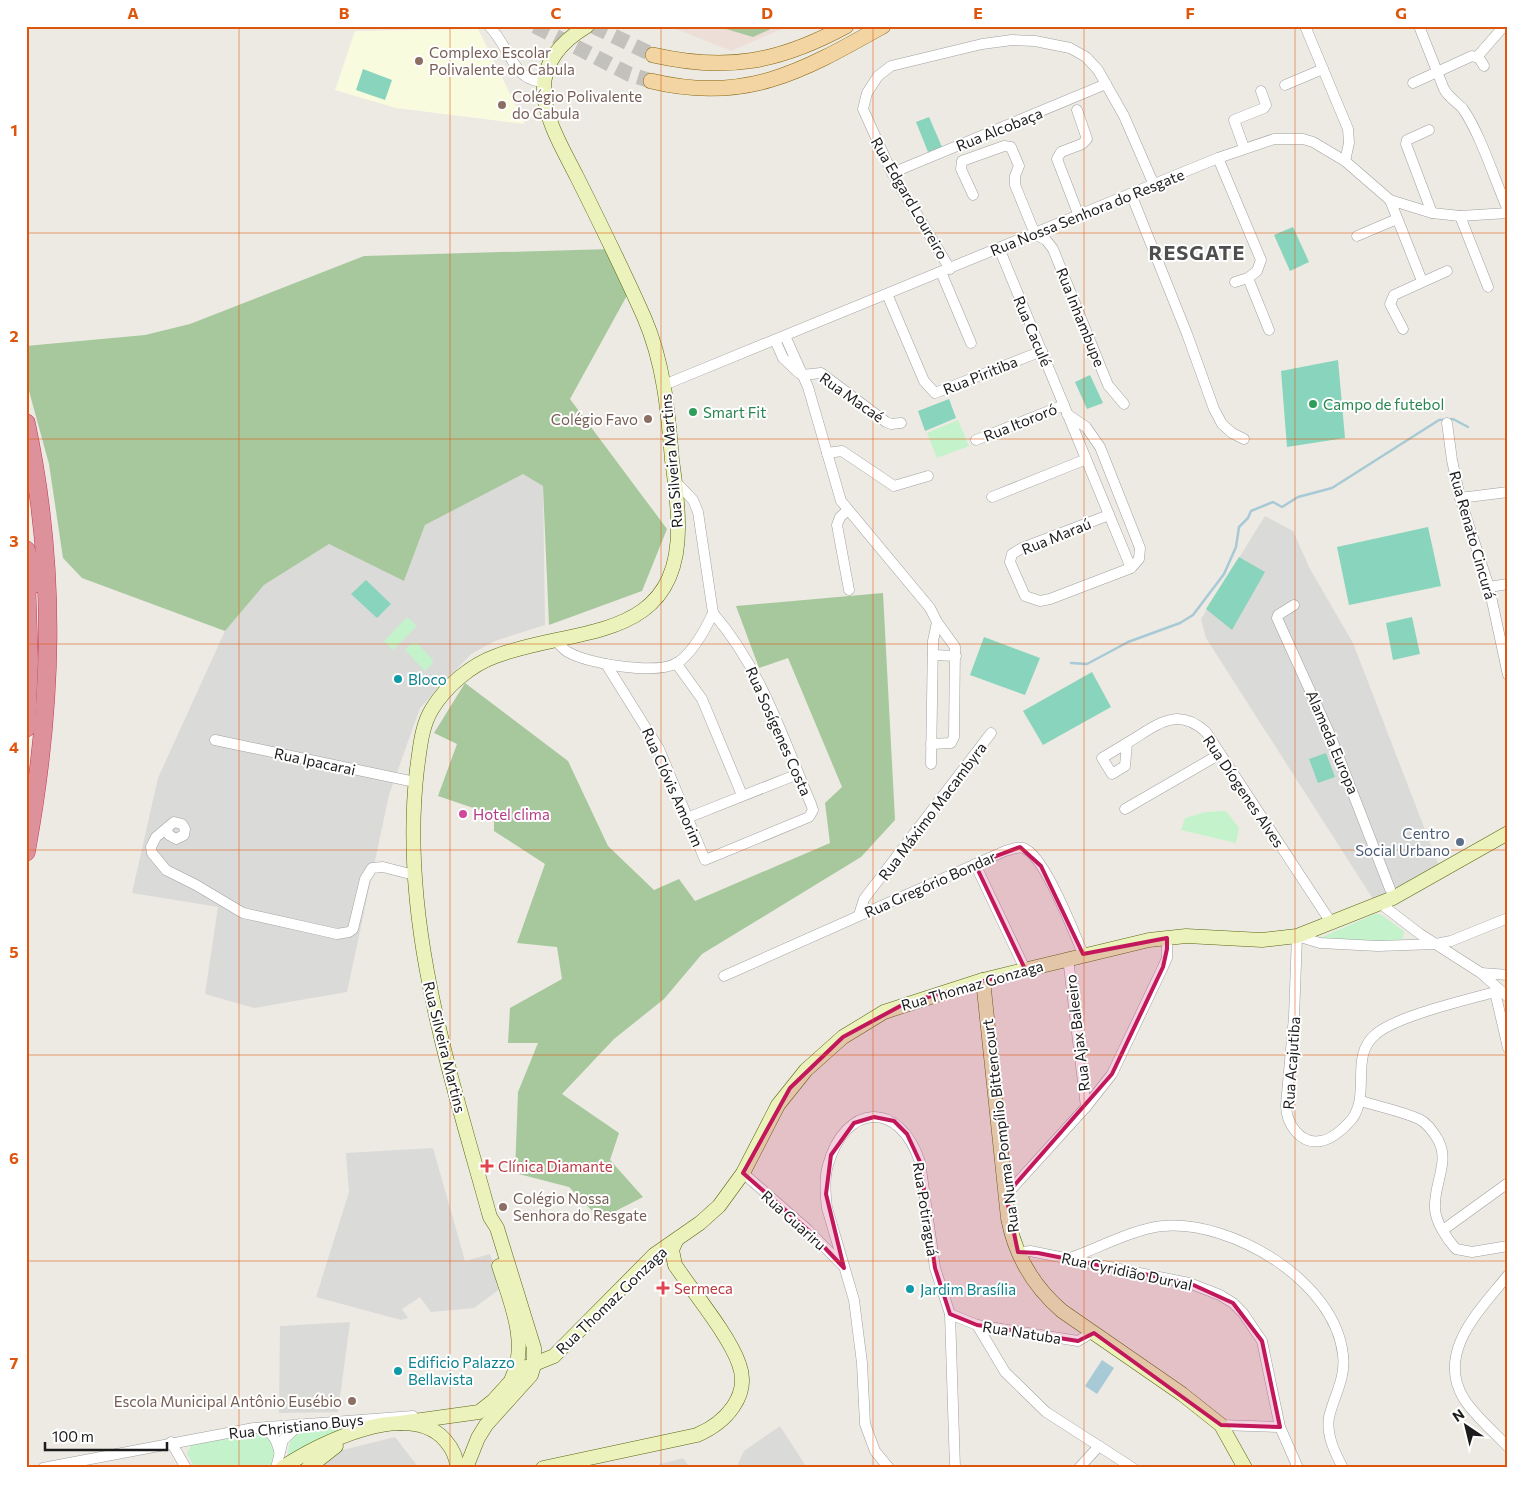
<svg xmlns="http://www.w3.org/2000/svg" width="1534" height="1494" font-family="Commissioner,sans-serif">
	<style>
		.residential { fill: #dadad9 }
		.education { fill: #f9fbde }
		.military { fill: #eddfd7 }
		.forest { fill: #a6c89c }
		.park { fill: #c4f3cb }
		.pitch { fill: #89d4bc }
		.water { fill: #a8c9d6 }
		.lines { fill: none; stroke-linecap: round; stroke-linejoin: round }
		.stream { stroke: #a8c9d6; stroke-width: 2.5 }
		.primary-tunnel { stroke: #c3c1bb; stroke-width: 15; stroke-dasharray: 15 8; stroke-linecap: butt }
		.street-casing { stroke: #a0a0a0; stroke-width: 11 }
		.secondary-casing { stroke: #586710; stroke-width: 15 }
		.primary-casing { stroke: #86660f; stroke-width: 16 }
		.highway-casing { stroke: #c5355d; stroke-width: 19 }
		.street { stroke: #fff; stroke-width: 10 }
		.secondary { stroke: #ecf2bb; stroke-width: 14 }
		.primary { stroke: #f2d5a3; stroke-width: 15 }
		.highway { stroke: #dd929b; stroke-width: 18 }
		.marked { fill: #c2185b; fill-opacity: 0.2; stroke: #c2185b; stroke-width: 4; stroke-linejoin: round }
		.grid { fill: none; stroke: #de560d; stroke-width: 1; stroke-opacity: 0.55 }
		.education-dot { fill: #8d6e63; stroke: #fff; stroke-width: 2 }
		.leisure-dot { fill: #2e9e5b; stroke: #fff; stroke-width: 2 }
		.culture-dot { fill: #0f9aa8; stroke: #fff; stroke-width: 2 }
		.hotel-dot { fill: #d1479c; stroke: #fff; stroke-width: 2 }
		.service-dot { fill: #5c6f8a; stroke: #fff; stroke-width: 2 }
		.health-dot { fill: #e0444e; stroke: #fff; stroke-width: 2 }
		.labels { text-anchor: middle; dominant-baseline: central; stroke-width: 4; stroke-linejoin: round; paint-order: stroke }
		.education-label { font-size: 15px; fill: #785e54; stroke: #fff; text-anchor: start }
		.street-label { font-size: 15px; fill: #1c1c1c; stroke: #fff }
		.leisure-label { font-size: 15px; fill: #27864d; stroke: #fff; text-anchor: start }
		.culture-label { font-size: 15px; fill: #0d838f; stroke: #fff; text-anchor: start }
		.hotel-label { font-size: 15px; fill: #b23c85; stroke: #fff; text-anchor: start }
		.service-label { font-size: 15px; fill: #4e5e75; stroke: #fff; text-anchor: end }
		.health-label { font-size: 15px; fill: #be3a42; stroke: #fff; text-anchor: start }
		.district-label { font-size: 20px; font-weight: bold; letter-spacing: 1px; fill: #4f4f4f; stroke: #fff }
		.neatline { fill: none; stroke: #de560d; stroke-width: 2 }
		.grid-label { font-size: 16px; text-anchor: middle; font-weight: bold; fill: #de560d }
	</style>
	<rect width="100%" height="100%" fill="#edeae3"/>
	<g class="residential">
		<polygon points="523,473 543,486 545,625 495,641 471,654 420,708 389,795 347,992 254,1008 205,994 218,907 132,893 158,778 225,631 264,585 329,544 404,581 425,525"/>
		<polygon points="1265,516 1293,531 1310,569 1353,643 1439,866 1373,899 1206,638 1201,619"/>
		<polygon points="433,1148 465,1261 490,1254 501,1288 474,1308 431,1312 420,1297 402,1309 408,1318 401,1320 316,1297 349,1192 346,1153"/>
		<polygon points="350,1322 338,1412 279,1413 280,1326"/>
		<polygon points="780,1426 807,1468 736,1468 744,1451"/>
		<polygon points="395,1437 419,1468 321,1468 331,1453"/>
		<polygon points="683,1458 690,1468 646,1468"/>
	</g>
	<polygon class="education" points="478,29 525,124 396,108 335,90 355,31"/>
	<polygon class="military" points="669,26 789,26 731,51"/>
	<g class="forest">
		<polygon points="716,26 777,26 753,37"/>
		<polygon points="611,249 630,290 570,399 667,529 642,591 549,625 543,486 523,474 425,525 404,581 329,544 264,585 225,631 82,578 63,558 49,464 26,380 26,346 145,335 190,324 364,256"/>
		<polygon points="883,593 895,820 861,857 702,954 664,999 614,1039 562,1094 619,1133 610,1160 643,1197 600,1219 569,1187 515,1173 518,1092 538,1043 508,1043 510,1008 562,979 557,947 517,943 545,864 494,831 494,815 438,796 457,744 434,733 465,683 568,761 608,846 654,890 679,879 695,901 830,843 825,803 842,787 788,658 759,668 736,606"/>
	</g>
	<g class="park">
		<polygon points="958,420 969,446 937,458 927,433"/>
		<polygon points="407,617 417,626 393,650 384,641"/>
		<polygon points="417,643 433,660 432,664 425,671 405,650 411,644"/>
		<polygon points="1226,811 1239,828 1236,843 1181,830 1185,818 1206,812"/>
		<polygon points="1375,914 1380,914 1404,931 1403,938 1396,942 1320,938"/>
		<path d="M375,1422l-87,38c0,-10 0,-18 7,-25 13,-12 61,-11 80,-13z"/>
		<polygon points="262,1434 275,1441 275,1462 267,1468 195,1468 187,1454 192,1443"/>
	</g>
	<g class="pitch">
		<polygon points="363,69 392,80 385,100 356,90"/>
		<polygon points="929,117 942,147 928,152 916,122"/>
		<polygon points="1293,227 1309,262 1290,271 1274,235"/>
		<polygon points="1338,360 1345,438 1287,447 1281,371"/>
		<polygon points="1090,375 1103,403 1087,409 1075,382"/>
		<polygon points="949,399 956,418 925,431 918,411"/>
		<polygon points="1428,527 1441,586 1349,605 1337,547"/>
		<polygon points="1239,557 1265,572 1232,630 1206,609"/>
		<polygon points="366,580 391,604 377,618 351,594"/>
		<polygon points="1412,617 1420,654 1393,660 1386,623"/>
		<polygon points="984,637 1040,658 1025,695 970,675"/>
		<polygon points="1092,672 1111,707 1043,745 1023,711"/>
		<polygon points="1326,753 1335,777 1318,783 1309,759"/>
	</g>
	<polygon class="water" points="1102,1360 1114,1368 1097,1394 1085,1386"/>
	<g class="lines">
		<polyline class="stream" points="1071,663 1087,664 1128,642 1180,623 1193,615 1224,574 1236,547 1239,527 1248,518 1251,511 1273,502 1282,507 1298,497 1332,488 1439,420 1453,419 1468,427"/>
		<g class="primary-tunnel">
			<polyline points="535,26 629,74 651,81"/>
			<polyline points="593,26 653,55"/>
		</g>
		<g class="street-casing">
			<g id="street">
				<path d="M489,26c14,13 23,41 36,50 5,4 13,5 19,7"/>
				<polyline points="1305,26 1348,129 1349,143 1345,161"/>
				<path d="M1419,26l25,63c5,9 13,13 19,20 18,26 32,72 45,101"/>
				<polyline points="1477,57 1504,26"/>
				<polyline points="1413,83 1472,56 1479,58 1484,66"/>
				<polyline points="1285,85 1323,69"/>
				<polyline points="1077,110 1087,139 1082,144 1061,152 1057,159 1079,216"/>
				<polyline points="1429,130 1407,140 1406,144 1432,213"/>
				<polyline points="1244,148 1234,120 1264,108 1266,105 1261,91"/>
				<polyline points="1218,158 1261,260 1257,271 1248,278 1269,330"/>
				<polyline points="892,173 1106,84"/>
				<polyline points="1131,194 1187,334 1214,409 1222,424 1232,433 1244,439"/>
				<polyline points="973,195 961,169 962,161 1004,146 1011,147 1019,166 1015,176 1015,185 1035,234 1046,240 1053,249 1108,385 1124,404"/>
				<polyline points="1390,200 1422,281"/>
				<polyline points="1460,216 1488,287"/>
				<polyline points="1357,236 1397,219"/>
				<polyline points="999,248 1131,568"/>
				<polyline points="950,269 892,173 863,109 867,93 878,76 891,66 982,44 1012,40 1035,41 1070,48 1086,57 1098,70 1124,116 1154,185"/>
				<polyline points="941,272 971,343"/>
				<polyline points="1235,282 1248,278"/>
				<polyline points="887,294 924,381 935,393 1042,351"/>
				<polyline points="1403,329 1390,304 1394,295 1447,271"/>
				<polyline points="785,336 808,387 841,501 930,608 937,622 933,641 931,764"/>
				<polyline points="775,340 783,358 799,373"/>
				<polyline points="802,375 821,373 886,422 891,424 901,423"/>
				<polyline points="664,385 1218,158 1274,139 1303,139 1313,142 1345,161 1390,200 1432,213 1460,216 1508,213"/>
				<polyline points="1067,414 1086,427 1100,447 1140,548 1139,559 1131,568 1050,599 1040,601 1025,596 1010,562 1012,554 1022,548 1109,515"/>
				<polyline points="1447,423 1452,460 1460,498 1489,587 1508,675"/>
				<polyline points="976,440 1064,405"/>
				<polyline points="827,453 842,451 894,486 928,476"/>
				<polyline points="674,480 693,500 698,512 713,613"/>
				<polyline points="992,497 1084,460"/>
				<polyline points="1460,498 1508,492"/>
				<polyline points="847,511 840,517 837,525 849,590"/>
				<polyline points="1489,587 1508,584"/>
				<polyline points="1294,605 1278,615 1277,618 1331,737 1390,889"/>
				<path d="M557,642c3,3 7,8 11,10 20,12 88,23 109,11 16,-10 28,-33 36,-50"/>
				<polyline points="933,655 956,656"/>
				<polyline points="676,663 702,699 742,795"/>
				<path d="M606,664l53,85 46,111 104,-43 4,-7 -2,-6c-29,-68 -49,-134 -98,-191"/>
				<polyline points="215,740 415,782"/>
				<path d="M1127,743c29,-17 49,-38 79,-11l126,192"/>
				<polygon points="1127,743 1125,766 1112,774 1102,758"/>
				<polyline points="931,744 951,743 954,737 955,647 937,622"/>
				<polyline points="1125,809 1220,754"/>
				<polyline points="687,818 798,774"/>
				<polyline points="167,830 169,835 176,839 184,835 185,829 182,824 174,822 156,837 151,847 152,853 166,870 196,885 243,913 337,934 349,932 353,929 365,879 372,868 383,867 414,875"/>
				<polyline points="975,864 1025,969"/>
				<polyline points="1381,904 1420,934 1481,973 1508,997"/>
				<polyline points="859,915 864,899 991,733"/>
				<polyline points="1068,958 1086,1107"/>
				<polyline points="1481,973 1508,975"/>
				<path d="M724,976l281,-125c7,-2 15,-6 22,-1 19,11 47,82 56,104"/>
				<polyline points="1497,989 1495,992 1508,1048"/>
				<path d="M1495,992c-29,8 -98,24 -119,42 -27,22 -5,59 -24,85 -7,8 -19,20 -31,22 -21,4 -35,-18 -35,-36l8,-88 3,-81 23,7 58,3 58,-2 15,-3 57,-23"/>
				<path d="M1361,1101c19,6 40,10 58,18 8,4 12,10 16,16 18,25 -2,47 0,74 1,14 12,30 21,40l16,3 36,-6"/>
				<polyline points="743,1173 808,1230 842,1265"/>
				<polyline points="1006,1195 1086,1107 1112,1074 1163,967 1167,958 1167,938"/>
				<polyline points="1443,1230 1508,1183"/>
				<polyline points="1018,1253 1030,1251 1189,1283 1220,1295 1233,1303 1243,1313 1262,1341 1280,1427 1298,1468"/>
				<path d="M1070,1258c26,-9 66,-30 93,-32 69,-6 172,55 180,129 3,23 -9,41 -14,62 -3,18 6,36 14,51"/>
				<path d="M1508,1275c-27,34 -73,77 -44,124 11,17 29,32 44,48"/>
				<polyline points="950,1314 977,1325 1078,1341 1093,1332"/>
				<polyline points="977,1325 1005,1372 1046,1412 1133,1468"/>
				<polyline points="1221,1425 1280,1427"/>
				<path d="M258,1428c13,3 18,9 21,23"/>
				<polyline points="171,1442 186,1468"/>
				<polyline points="43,1468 254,1428 413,1416"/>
				<polyline points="276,1468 283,1440 300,1424"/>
				<path d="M889,1468l-14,-17 -10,-27 -3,-61 -8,-63 -27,-92c-2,-15 -3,-29 1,-43 17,-61 71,-66 92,-3l15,106 15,46 5,154"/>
				<polyline points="1079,1468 1099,1446"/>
			</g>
		</g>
		<g class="secondary-casing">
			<g id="secondary">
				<path d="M983,980l25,238c7,37 25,68 54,93l120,83 39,31 24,43"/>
				<path d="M499,1266c11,35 30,77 13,112"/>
				<polyline points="400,1423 479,1412 493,1401 522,1369 554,1356 654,1255 700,1223 719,1206 743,1173 778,1105 806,1070 843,1037 884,1012 983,980 1149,940 1186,936 1262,940 1297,936 1393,898 1508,833"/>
				<path d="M282,1468c37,-25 126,-69 163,-28 7,8 12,17 12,28"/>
				<polyline points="308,1468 336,1446"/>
				<path d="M466,1468l12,-30 8,-13 45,-50 3,-10v-17l-37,-120 -7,-11c-40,-145 -91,-296 -73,-448 3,-20 4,-42 15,-60 14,-23 39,-44 64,-53 80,-30 185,-12 182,-133 0,-21 -3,-42 -6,-63 -4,-49 -8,-97 -28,-143 -21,-47 -44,-94 -67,-140 -13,-26 -31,-55 -33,-84 -2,-31 18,-52 43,-67"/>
				<path d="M543,1468l154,-33c28,-12 54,-39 42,-71 -10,-29 -46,-72 -64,-99l-3,-15 4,-9"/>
			</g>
		</g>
		<g class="primary-casing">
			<g id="primary">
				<path d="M653,55c74,17 127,7 193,-29"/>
				<path d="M651,81c95,23 152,-10 232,-55"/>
			</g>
		</g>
		<g class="highway-casing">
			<g id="highway">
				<path d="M26,423c31,146 27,282 0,429"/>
				<polyline points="26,550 34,584"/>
				<polyline points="26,574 29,661 26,728"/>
			</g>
		</g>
		<use href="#street" class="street"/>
		<use href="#secondary" class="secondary"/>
		<use href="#primary" class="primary"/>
		<use href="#highway" class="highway"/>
	</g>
	<path class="marked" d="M1020,847l21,19 42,88 84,-16v11l-4,18 -51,107 -106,121 12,57 20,1 151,30 44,20 29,38 18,86 -59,-2 -127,-92 -16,8 -101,-16 -27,-11 -15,-46 -15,-106 -13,-28 -13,-13 -20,-4 -20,6 -23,32 -5,39 18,74 -36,-38 -65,-57 47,-85 53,-51 61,-33 121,-35 -50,-105z"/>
	<path class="grid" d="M239,26v1442M450,26v1442M661,26v1442M873,26v1442M1084,26v1442M1295,26v1442M26,233h1482M26,439h1482M26,644h1482M26,850h1482M26,1055h1482M26,1261h1482"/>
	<g class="education-dot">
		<circle cx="419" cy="61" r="5"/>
		<circle cx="502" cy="105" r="5"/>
		<circle cx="648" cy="419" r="5"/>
		<circle cx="503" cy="1207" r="5"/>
		<circle cx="352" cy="1401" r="5"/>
	</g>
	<g class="leisure-dot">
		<circle cx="1313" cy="404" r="5"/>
		<circle cx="693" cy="412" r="5"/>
	</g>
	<g class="culture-dot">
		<circle cx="398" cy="679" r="5"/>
		<circle cx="910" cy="1289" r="5"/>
		<circle cx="398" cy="1371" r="5"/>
	</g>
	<circle class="hotel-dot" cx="463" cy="814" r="5"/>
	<circle class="service-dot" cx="1460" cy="842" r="5"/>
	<g class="health-dot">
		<path d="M484.5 1158.5h5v5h5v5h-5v5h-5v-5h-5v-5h5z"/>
		<path d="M660.5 1280.5h5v5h5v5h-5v5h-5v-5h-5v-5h5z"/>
	</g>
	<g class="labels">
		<g class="education-label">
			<text x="429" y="52">Complexo Escolar<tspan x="429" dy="17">Polivalente do Cabula</tspan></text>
			<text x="512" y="96">Colégio Polivalente<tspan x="512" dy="17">do Cabula</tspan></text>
			<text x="638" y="419" text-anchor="end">Colégio Favo</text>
			<text x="513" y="1198">Colégio Nossa<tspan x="513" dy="17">Senhora do Resgate</tspan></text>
			<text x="342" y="1401" text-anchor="end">Escola Municipal Antônio Eusébio</text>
		</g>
		<g class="street-label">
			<text transform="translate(999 129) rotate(-22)">Rua Alcobaça</text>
			<text transform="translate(910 198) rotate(60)">Rua Edgard Loureiro</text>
			<text transform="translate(1087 212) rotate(-22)">Rua Nossa Senhora do Resgate</text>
			<text transform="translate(1081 317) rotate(68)">Rua Inhambupe</text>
			<text transform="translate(1033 331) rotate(67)">Rua Caculé</text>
			<text transform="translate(980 375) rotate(-22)">Rua Piritiba</text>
			<text transform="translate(852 397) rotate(35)">Rua Macaé</text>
			<text transform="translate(1020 422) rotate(-22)">Rua Itororó</text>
			<text transform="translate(671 461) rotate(-95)">Rua Silveira Martins</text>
			<text transform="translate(1473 535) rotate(74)">Rua Renato Cincurá</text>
			<text transform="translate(1056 536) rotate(-22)">Rua Maraú</text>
			<text transform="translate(779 731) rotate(66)">Rua Sosígenes Costa</text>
			<text transform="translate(1333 742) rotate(67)">Alameda Europa</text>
			<text transform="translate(315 761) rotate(12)">Rua Ipacarai</text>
			<text transform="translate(673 787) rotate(66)">Rua Clóvis Amorim</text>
			<text transform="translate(1244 791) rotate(56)">Rua Díogenes Alves</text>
			<text transform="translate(932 811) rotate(-53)">Rua Máximo Macambyra</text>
			<text transform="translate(930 884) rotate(-24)">Rua Gregório Bondar</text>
			<text transform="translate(972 985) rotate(-16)">Rua Thomaz Gonzaga</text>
			<text transform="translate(1077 1033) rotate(-97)">Rua Ajax Baleeiro</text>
			<text transform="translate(445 1047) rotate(76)">Rua Silveira Martins</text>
			<text transform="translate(1291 1063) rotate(-86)">Rua Acajutiba</text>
			<text transform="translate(1000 1126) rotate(-97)">Rua Numa Pompílio Bittencourt</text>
			<text transform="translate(926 1209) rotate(81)">Rua Potiraguá</text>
			<text transform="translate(794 1220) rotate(42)">Rua Guariru</text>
			<text transform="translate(1127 1271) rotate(12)">Rua Cyridião Durval</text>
			<text transform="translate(611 1300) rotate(-44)">Rua Thomaz Gonzaga</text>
			<text transform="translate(1022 1332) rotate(9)">Rua Natuba</text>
			<text transform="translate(296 1426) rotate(-6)">Rua Christiano Buys</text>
		</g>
		<g class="leisure-label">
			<text x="1323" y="404">Campo de futebol</text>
			<text x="703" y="412">Smart Fit</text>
		</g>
		<g class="culture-label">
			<text x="408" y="679">Bloco</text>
			<text x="920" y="1289">Jardim Brasília</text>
			<text x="408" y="1362">Edificio Palazzo<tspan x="408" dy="17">Bellavista</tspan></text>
		</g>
		<g class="hotel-label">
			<text x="473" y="814">Hotel clima</text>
		</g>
		<g class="service-label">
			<text x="1450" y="833">Centro<tspan x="1450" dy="17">Social Urbano</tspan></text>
		</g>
		<g class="health-label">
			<text x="498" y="1166">Clínica Diamante</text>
			<text x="674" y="1288">Sermeca</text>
		</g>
		<g class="district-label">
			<text x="1197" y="252">RESGATE</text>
		</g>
	</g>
	<rect width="1534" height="1494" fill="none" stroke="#ffffff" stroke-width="55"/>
	<g transform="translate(1466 1426) rotate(325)" stroke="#ffffff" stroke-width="4" paint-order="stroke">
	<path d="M0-4L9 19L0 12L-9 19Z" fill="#1c1c1c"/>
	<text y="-8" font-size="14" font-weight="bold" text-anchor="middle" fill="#1c1c1c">N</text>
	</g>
	<path d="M45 1442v8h122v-8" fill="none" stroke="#1c1c1c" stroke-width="2.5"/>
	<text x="52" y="1442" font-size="15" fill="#1c1c1c" stroke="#ffffff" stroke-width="4" paint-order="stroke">100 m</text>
	<rect x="28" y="28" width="1478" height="1438" class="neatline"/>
	<g class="grid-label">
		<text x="133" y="19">A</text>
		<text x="344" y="19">B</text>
		<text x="556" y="19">C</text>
		<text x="767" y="19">D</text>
		<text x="978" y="19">E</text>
		<text x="1190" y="19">F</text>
		<text x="1401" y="19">G</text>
		<text x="14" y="136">1</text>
		<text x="14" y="342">2</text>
		<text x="14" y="547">3</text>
		<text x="14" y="753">4</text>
		<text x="14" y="958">5</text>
		<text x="14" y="1164">6</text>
		<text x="14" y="1369">7</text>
	</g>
</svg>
